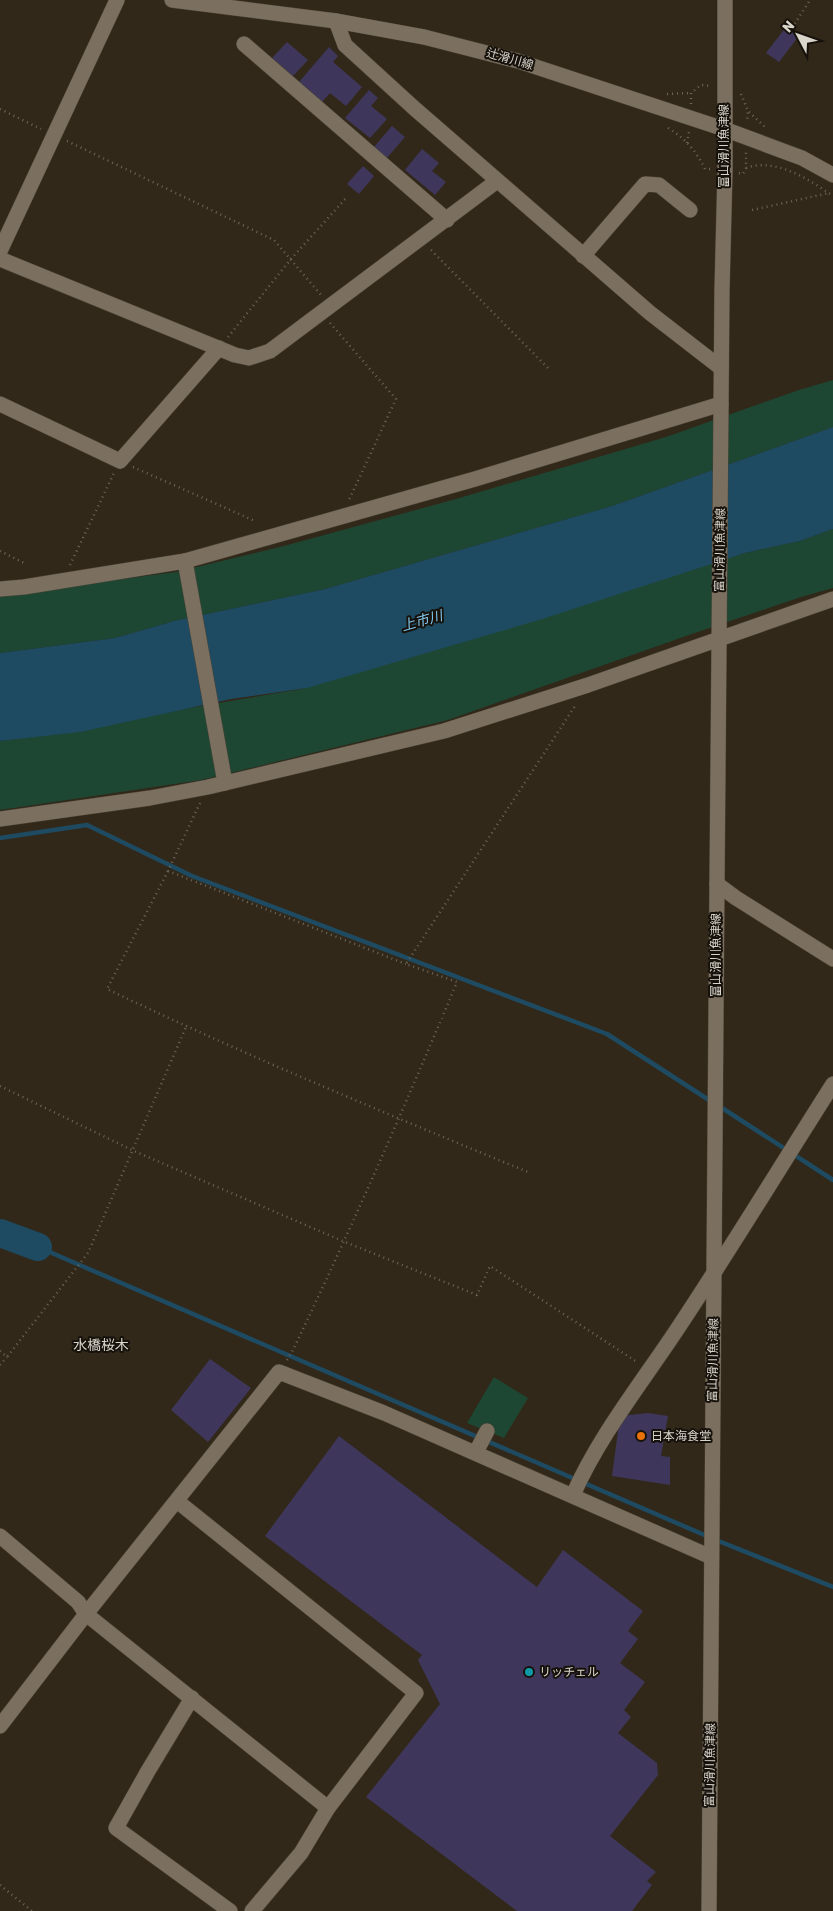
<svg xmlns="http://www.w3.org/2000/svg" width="833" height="1911" font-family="Rubik,'Noto Sans JP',sans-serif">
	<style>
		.green { fill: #1e4733 }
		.water { fill: #1e4b62 }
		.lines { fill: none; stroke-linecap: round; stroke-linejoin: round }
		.stream { stroke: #1e4b62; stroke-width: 4.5 }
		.river { stroke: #1e4b62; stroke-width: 28 }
		.building { fill: #3f375b }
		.street-casing { stroke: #4b4437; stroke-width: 16 }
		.secondary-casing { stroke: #4b4437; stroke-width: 16 }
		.path { stroke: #6d6659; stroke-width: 2.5; stroke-dasharray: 1 4; stroke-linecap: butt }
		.street { stroke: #7b705f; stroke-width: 15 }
		.secondary { stroke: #7b705f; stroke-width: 15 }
		.food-dot { fill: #e8710a; stroke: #16120b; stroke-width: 2 }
		.culture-dot { fill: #0f9aa8; stroke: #16120b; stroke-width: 2 }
		.labels { text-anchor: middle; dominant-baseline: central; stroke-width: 4; stroke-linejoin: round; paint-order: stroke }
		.street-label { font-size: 12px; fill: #dad5cb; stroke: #16120b }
		.poi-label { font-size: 12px; fill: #dad5cb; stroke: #16120b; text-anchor: start }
		.water-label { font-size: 14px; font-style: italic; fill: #82caf2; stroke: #16120b }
		.neighbourhood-label { font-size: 14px; fill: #dad5cb; stroke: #16120b }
	</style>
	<rect width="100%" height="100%" fill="#312819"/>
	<g class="green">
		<polygon points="833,380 833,427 612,506 325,589 174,621 115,638 0,653 0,595 176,572 284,546 456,499 666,437 799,390"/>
		<polygon points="833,529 833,588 801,597 686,636 448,720 201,780 0,810 0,741 80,731 172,711 302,689 745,553 800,541"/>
		<polygon points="494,1377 528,1398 504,1438 467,1423"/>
	</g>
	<polygon class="water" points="833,427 833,529 800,541 745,553 539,620 307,688 231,699 80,732 0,741 0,653 115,638 174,621 325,589 612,506"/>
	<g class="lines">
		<g class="stream">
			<polyline points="0,838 87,825 192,876 607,1034 712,1102"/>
			<polyline points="719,1106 833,1180"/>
			<polyline points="38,1247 709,1537"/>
			<polyline points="716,1540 833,1587"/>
		</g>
		<polyline class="river" points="0,1233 38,1247"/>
	</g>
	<g class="building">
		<polygon points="786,27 798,37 779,62 766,53"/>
		<polygon points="287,42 308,60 293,76 272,58"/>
		<polygon points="329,47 338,56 333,62 362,87 346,106 330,93 322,102 299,82"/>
		<polygon points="369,90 378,98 371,106 387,119 370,138 345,118"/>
		<polygon points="392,126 405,137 386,159 373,148"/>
		<polygon points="422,149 439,163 432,171 446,182 435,195 405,170"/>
		<polygon points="363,166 374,176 359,194 347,184"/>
		<polygon points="210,1359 251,1388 208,1442 171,1410"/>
		<polygon points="648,1413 668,1416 661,1456 670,1457 670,1485 612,1476 620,1416"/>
		<polygon points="339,1436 537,1587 563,1550 643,1611 628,1631 638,1639 620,1663 645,1682 624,1710 631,1717 618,1733 657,1763 658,1775 610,1836 656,1872 647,1881 652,1885 632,1911 517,1911 366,1797 440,1704 418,1660 422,1655 265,1536"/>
	</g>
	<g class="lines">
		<g class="street-casing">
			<g id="street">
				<polyline points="336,21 345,45 414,108 650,313 721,368"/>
				<polyline points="244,44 447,220"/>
				<polyline points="0,251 117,0"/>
				<polyline points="583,256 645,184 659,185 690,210"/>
				<polyline points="0,259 235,355 249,358 270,351 497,181"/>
				<polyline points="0,404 120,461 219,348"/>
				<polyline points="185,561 225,783"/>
				<polyline points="0,589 24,587 185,561 475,479 721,404"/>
				<polyline points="0,819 150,798 208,787 444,731 588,685 833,599"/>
				<polyline points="717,884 736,898 833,959"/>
				<polyline points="476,1452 487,1431"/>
				<path d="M573,1495c27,-61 71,-115 107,-170 53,-80 102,-161 153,-241"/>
				<polyline points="177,1501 416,1693 328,1808 301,1853 252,1911"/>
				<polyline points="0,1536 78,1602 86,1614 328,1808"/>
				<polyline points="192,1698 148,1771 116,1828 230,1911"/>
				<polyline points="0,1726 86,1614 279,1372 384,1413 711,1557"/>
			</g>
		</g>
		<g class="secondary-casing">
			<g id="secondary">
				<polyline points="172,0 336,21 424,37 518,61 724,129 802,158 833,175"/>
				<polyline points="709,1911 717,884 722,290 725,171 725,0"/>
			</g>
		</g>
		<g class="path">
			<polyline points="792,28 810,0"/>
			<polyline points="667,94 691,93"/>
			<polyline points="741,94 748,111 747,122"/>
			<polyline points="691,104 691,93 701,85 711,86"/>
			<polyline points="0,109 41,129"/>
			<polyline points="749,112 765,127"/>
			<path d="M668,128c17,10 28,23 37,41h6"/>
			<polyline points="67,141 274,240 321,295"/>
			<polyline points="687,143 689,132"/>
			<path d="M746,168c29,-11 64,12 87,28"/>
			<polyline points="739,173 743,174 746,168 746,152"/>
			<polyline points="752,210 829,193"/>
			<polyline points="431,250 550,370"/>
			<polyline points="330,323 396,399 349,500"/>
			<polyline points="228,337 291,259 347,197"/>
			<polyline points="133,467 255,521"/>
			<polyline points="0,551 26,564"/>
			<polyline points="70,565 114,473"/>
			<polyline points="200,803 168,871 406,964"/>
			<path d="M168,871l-61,118c138,66 280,125 421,183"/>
			<polyline points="0,1086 134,1151 345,1242 477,1295 490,1266 637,1362"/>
			<polyline points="0,1351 7,1357 88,1253 186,1027"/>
			<path d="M287,1360l6,-10c58,-121 112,-244 164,-368l-51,-18 169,-258"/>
			<polyline points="0,1365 7,1357"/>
			<polyline points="0,1885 32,1911"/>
		</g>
		<use href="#street" class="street"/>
		<use href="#secondary" class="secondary"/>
	</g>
	<circle class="food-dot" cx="641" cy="1436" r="5"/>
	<circle class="culture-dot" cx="529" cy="1672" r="5"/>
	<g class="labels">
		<g class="street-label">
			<text transform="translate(510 59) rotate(16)">辻滑川線</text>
			<text transform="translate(724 146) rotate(-90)">富山滑川魚津線</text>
			<text transform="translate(720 550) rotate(-89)">富山滑川魚津線</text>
			<text transform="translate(716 955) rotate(-90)">富山滑川魚津線</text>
			<text transform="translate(713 1360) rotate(-89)">富山滑川魚津線</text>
			<text transform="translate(710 1765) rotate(-89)">富山滑川魚津線</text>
		</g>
		<g class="poi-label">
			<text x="651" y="1436">日本海食堂</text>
			<text x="539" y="1672">リッチェル</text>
		</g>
		<g class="water-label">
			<text transform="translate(422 621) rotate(-16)">上市川</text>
		</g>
		<g class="neighbourhood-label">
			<text x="101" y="1345">水橋桜木</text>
		</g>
	</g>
	<g transform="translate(798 35) rotate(311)" stroke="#16120b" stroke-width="4" paint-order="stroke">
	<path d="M0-4L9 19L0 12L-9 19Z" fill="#dad5cb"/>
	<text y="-8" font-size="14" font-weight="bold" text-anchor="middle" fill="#dad5cb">N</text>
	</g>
</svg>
